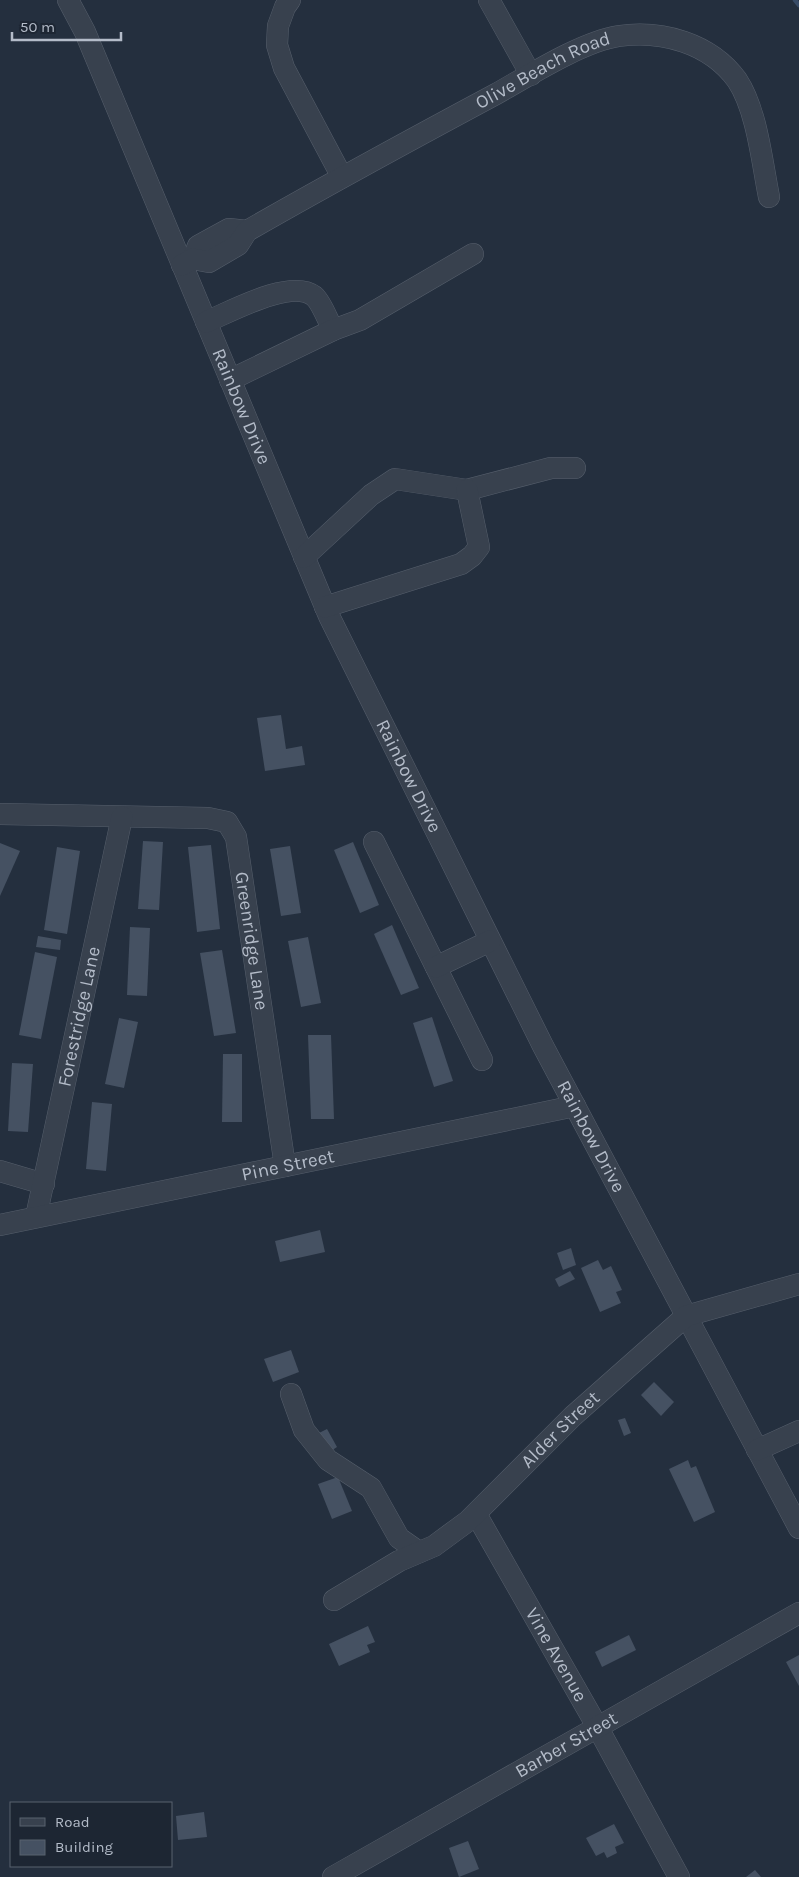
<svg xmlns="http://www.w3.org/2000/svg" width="799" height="1877" font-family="Karla,sans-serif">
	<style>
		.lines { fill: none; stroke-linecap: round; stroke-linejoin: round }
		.stream { stroke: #394c67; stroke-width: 4.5 }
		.building { fill: #455162 }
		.minor-casing { stroke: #565f6c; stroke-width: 22 }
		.minor { stroke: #38414e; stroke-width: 21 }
		.labels { text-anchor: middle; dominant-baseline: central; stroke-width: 5; stroke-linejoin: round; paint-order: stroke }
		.street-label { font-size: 19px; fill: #b4bcc9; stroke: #1d2633 }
	</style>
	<rect width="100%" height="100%" fill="#242f3e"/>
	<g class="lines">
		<polyline class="stream" points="795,0 799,5"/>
	</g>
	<g class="building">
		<polygon points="281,715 286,749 302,746 305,765 265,771 257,718"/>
		<polygon points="143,841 163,842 159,910 138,909"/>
		<polygon points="353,842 379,905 360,913 334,850"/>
		<polygon points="0,843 20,851 0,896"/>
		<polygon points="211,845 220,929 197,932 188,847"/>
		<polygon points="290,846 301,913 281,916 270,849"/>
		<polygon points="57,847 80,851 67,934 44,930"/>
		<polygon points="392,925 419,988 401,995 374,934"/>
		<polygon points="130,927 150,928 147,996 127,995"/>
		<polygon points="38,936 61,940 60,950 36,947"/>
		<polygon points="308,937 321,1003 301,1007 288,941"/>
		<polygon points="222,950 236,1033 214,1036 200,953"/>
		<polygon points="35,952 57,957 41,1039 19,1035"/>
		<polygon points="432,1017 453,1081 434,1087 413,1023"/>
		<polygon points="119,1018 138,1022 124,1088 105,1084"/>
		<polygon points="308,1035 331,1035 334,1119 311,1119"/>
		<polygon points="223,1054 242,1054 242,1122 222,1122"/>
		<polygon points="12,1063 33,1064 28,1132 8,1131"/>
		<polygon points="92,1102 112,1104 106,1171 86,1169"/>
		<polygon points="320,1230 325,1252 280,1262 275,1241"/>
		<polygon points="571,1248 576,1265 563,1270 557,1253"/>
		<polygon points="598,1260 603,1270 611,1266 622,1290 616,1292 621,1303 600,1312 581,1268"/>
		<polygon points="570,1271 575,1279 559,1287 555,1279"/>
		<polygon points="291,1350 299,1372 273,1382 264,1359"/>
		<polygon points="654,1382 674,1402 661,1416 641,1395"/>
		<polygon points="625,1418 631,1433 624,1436 618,1420"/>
		<polygon points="327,1429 337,1447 328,1453 317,1434"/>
		<polygon points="688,1460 691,1468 696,1466 715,1512 694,1522 669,1469"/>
		<polygon points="338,1477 352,1511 332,1519 318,1484"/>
		<polygon points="368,1626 375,1642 367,1645 370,1652 339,1666 329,1644"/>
		<polygon points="629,1635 636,1650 602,1667 595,1652"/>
		<polygon points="799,1655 799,1686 786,1662"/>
		<polygon points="204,1812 207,1837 178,1840 176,1816"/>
		<polygon points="614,1824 624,1843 615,1847 617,1853 607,1858 604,1852 596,1856 586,1838"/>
		<polygon points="468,1841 479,1869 459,1877 449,1848"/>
		<polygon points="755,1870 761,1877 746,1877"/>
	</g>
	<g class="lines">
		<g class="minor-casing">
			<g id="minor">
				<path id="s1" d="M68,0l17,32 244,584 214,430 256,482"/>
				<polyline points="290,0 285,7 278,26 277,45 284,68 342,177"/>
				<polyline points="489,0 531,75"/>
				<polyline points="193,259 198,246 229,229 247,231"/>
				<path id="s2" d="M182,265l11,-6 16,3 29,-17 9,-14c82,-47 165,-92 249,-137 34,-19 85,-52 123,-58 43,-6 91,7 118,44 20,30 25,82 32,117"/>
				<path d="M206,322c24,-10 85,-44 108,-26 8,7 14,25 19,34"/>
				<polyline points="230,380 333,330 360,320 473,254"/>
				<polyline points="304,557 371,495 395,479 467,490 551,468 575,468"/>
				<polyline points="325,607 461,564 472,556 479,547 467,490"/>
				<path id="s3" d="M0,814l208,4 19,4 9,15 49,329"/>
				<polyline points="374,842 482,1060"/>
				<polyline points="436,967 490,941"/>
				<polyline points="0,1171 44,1184"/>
				<path id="s4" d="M36,1217l86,-400"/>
				<path id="s5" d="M0,1225l575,-119"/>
				<polyline points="291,1394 304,1430 328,1460 371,1488 399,1538 419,1552"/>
				<polyline points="757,1450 799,1431"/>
				<path id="s6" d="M476,1514l122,214 81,149"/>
				<path id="s7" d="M334,1600l65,-39 35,-15 34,-25 105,-105 113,-100 113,-32"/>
				<path id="s8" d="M333,1877l466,-264"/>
			</g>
		</g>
		<use href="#minor" class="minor"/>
	</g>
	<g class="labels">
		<g class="street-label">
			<text stroke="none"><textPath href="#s2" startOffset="416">Olive Beach Road</textPath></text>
			<text stroke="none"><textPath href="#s1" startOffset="442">Rainbow Drive</textPath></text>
			<text stroke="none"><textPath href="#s1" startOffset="848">Rainbow Drive</textPath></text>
			<text stroke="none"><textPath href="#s3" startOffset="350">Greenridge Lane</textPath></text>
			<text stroke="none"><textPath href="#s4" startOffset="205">Forestridge Lane</textPath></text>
			<text stroke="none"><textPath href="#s1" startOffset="1252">Rainbow Drive</textPath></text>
			<text stroke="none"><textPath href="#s5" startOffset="294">Pine Street</textPath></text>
			<text stroke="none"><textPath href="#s7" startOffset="286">Alder Street</textPath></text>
			<text stroke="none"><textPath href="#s6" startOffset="162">Vine Avenue</textPath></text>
			<text stroke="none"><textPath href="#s8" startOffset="268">Barber Street</textPath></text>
		</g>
	</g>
	<rect x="10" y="1802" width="162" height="65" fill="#1d2633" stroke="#59626f"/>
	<rect x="20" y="1818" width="25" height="8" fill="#38414e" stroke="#59626f"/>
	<text x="55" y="1827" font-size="15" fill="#b4bcc9">Road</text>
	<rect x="20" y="1840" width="25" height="15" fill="#455162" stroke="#59626f"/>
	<text x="55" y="1852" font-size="15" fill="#b4bcc9">Building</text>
	<path d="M12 32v8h109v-8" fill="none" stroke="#b4bcc9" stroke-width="2.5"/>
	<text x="20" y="32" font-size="15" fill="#b4bcc9" stroke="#1d2633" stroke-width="4" paint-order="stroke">50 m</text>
</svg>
